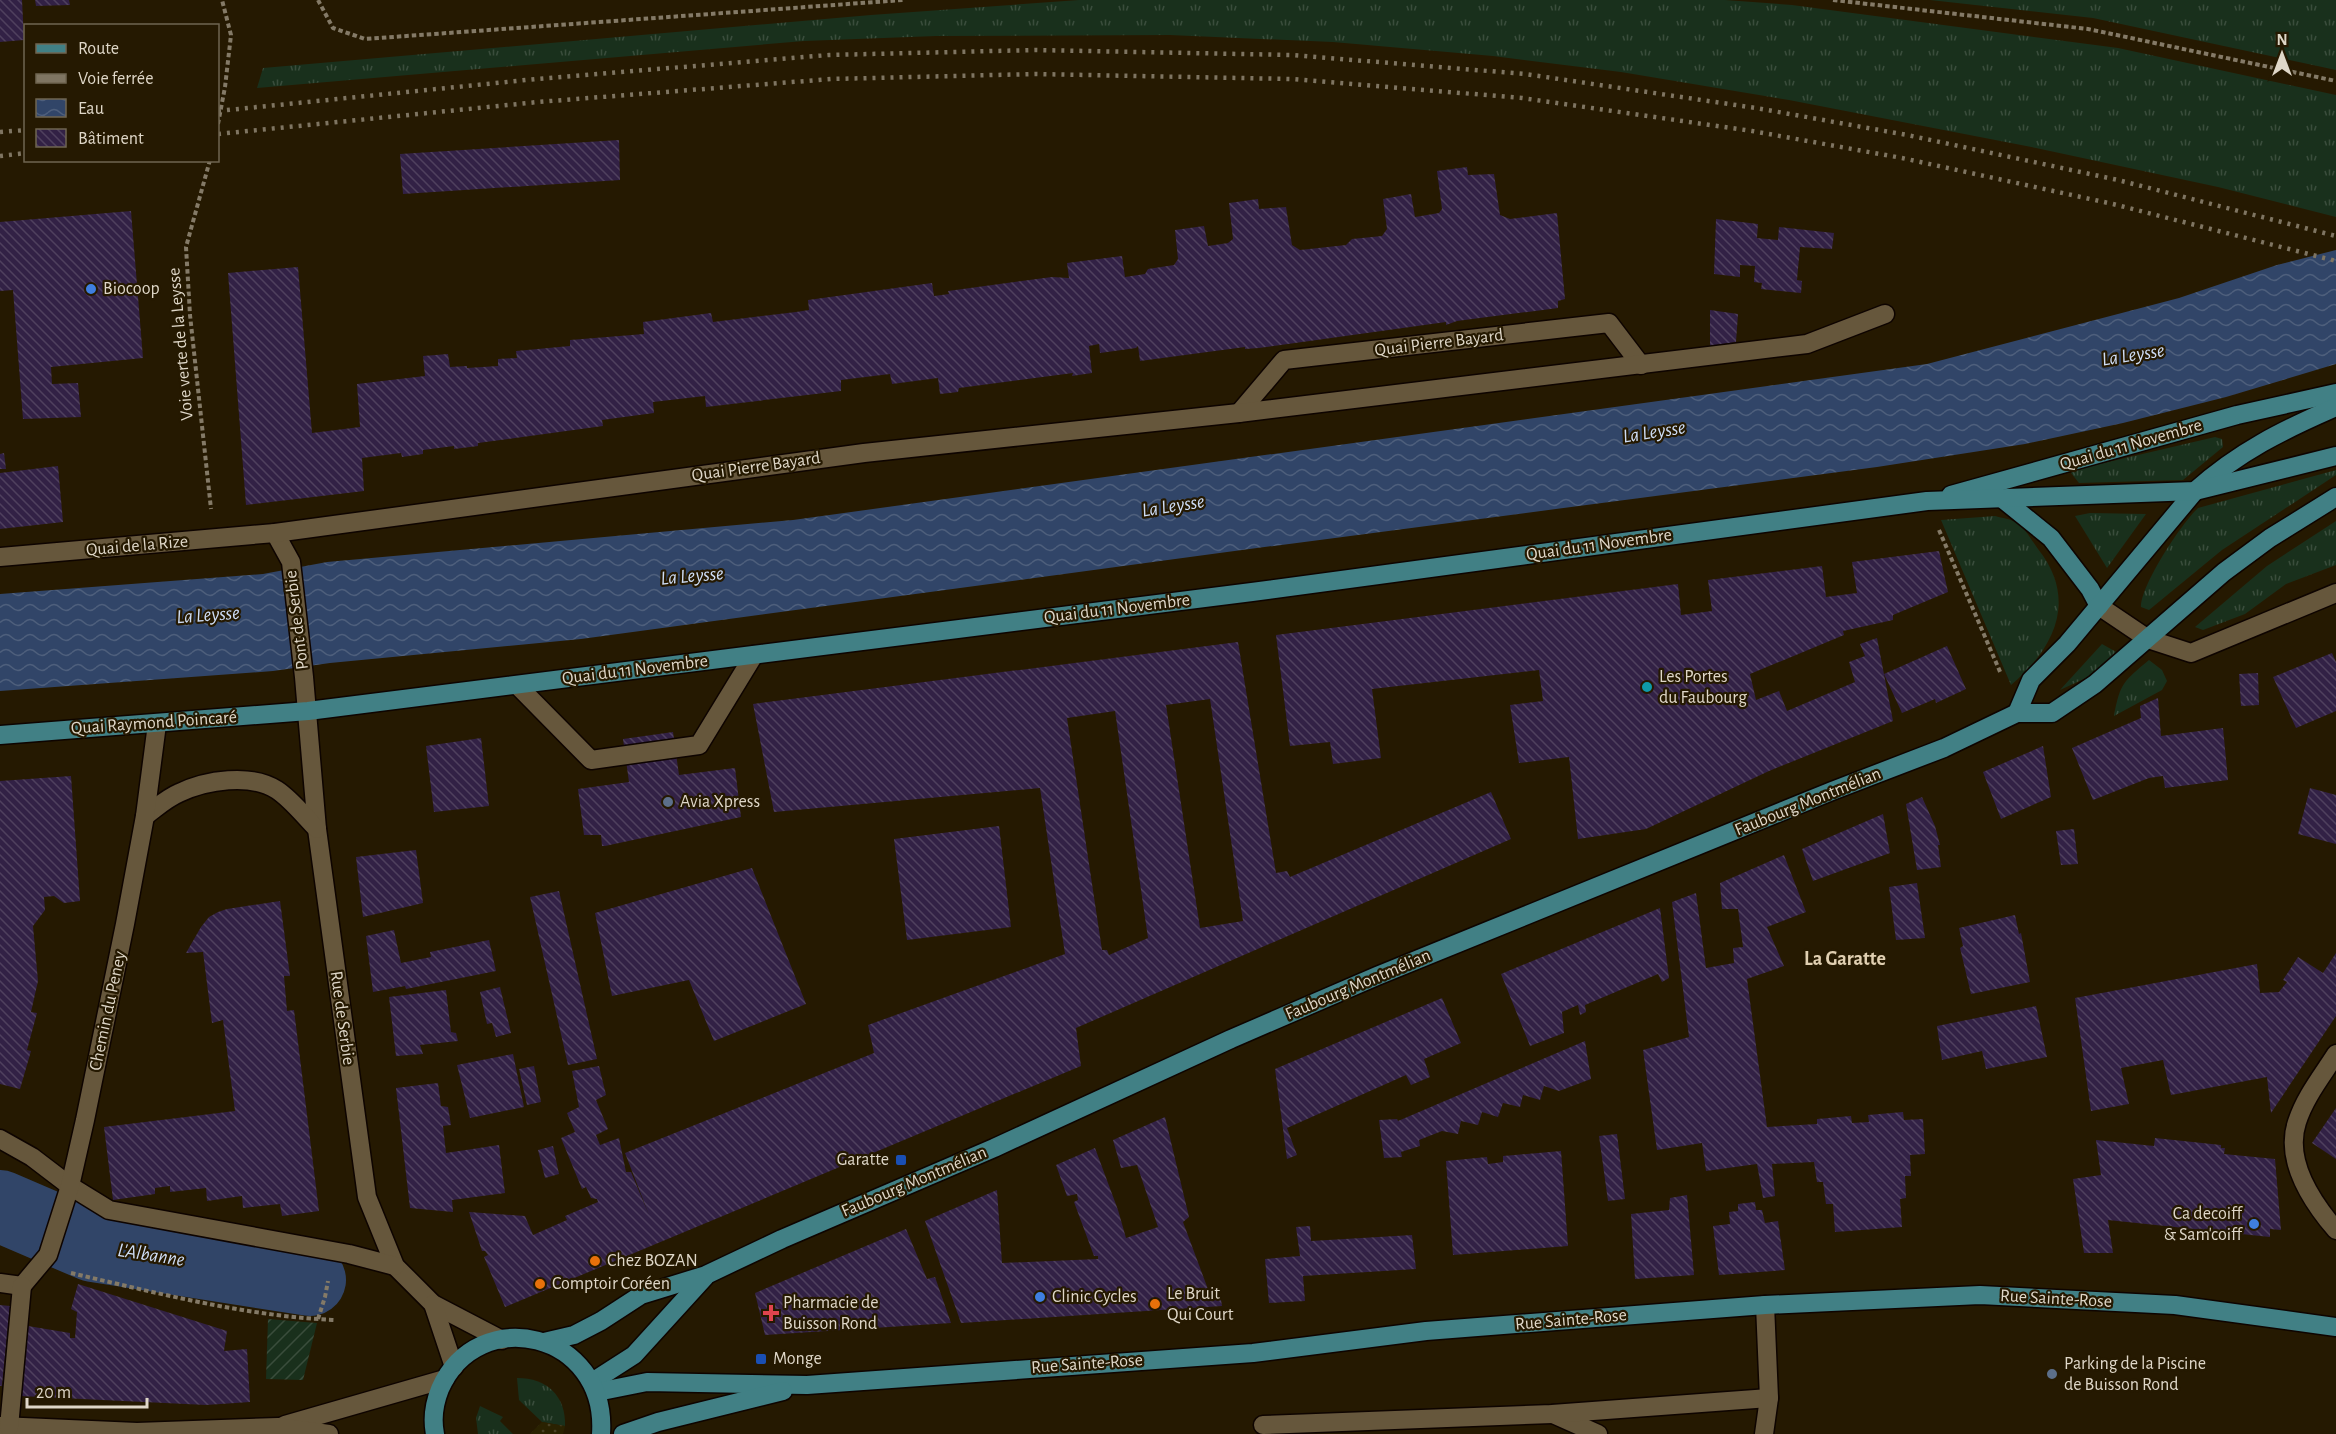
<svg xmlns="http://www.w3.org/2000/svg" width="2336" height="1434" font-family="'Alegreya Sans',sans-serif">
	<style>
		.grass { fill: url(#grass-tufts) }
		.sand { fill: url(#sand-dots) }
		.garden { fill: url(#garden-furrows) }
		.water { fill: url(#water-waves) }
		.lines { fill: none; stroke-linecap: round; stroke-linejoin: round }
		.river { stroke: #314568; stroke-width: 72 }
		.building { fill: url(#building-back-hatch); fill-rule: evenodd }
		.minor-casing { stroke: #0e0400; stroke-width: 21 }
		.major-casing { stroke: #0e0400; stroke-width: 21 }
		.path { stroke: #847a67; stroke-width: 4; stroke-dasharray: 4.5 3; stroke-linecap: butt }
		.minor { stroke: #66573c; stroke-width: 18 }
		.major { stroke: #418085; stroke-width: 18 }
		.rail { stroke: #7f7562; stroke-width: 4.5; stroke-dasharray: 3 6; stroke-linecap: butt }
		.shop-dot { fill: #3f7fe0; stroke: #251901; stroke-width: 2 }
		.culture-dot { fill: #0f9aa8; stroke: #251901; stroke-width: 2 }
		.service-dot { fill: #5c6f8a; stroke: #251901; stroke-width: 2 }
		.transit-dot { fill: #1a4fb4; stroke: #251901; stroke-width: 2 }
		.food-dot { fill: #e8710a; stroke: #251901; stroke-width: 2 }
		.health-dot { fill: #e0444e; stroke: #251901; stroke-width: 2 }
		.labels { text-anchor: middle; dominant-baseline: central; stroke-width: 4.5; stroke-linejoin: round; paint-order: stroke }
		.poi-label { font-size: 18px; fill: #dfd7c8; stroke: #251901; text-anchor: start }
		.street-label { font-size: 18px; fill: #dfd7c8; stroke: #251901 }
		.water-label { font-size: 20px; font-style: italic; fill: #ceddf6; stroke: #251901 }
		.neighbourhood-label { font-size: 20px; font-weight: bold; fill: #e0cfb1; stroke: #251901 }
	</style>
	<defs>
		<pattern id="grass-tufts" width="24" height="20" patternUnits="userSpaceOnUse" patternTransform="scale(1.5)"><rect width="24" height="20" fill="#19301c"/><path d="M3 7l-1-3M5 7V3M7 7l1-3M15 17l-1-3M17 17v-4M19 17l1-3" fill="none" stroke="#3a4d3c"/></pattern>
		<pattern id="sand-dots" width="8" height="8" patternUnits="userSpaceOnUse" patternTransform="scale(1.5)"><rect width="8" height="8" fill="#2a2201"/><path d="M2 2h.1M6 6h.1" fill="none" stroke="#484125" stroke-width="1.8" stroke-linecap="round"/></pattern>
		<pattern id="garden-furrows" width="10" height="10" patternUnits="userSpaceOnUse" patternTransform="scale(1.5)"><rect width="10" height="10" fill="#19301c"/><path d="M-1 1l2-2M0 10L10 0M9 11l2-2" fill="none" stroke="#3a4d3c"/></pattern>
		<pattern id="water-waves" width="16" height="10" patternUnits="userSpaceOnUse" patternTransform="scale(1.5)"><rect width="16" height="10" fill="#314568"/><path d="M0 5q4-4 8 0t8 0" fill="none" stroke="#4e5f7c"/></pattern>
		<pattern id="building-back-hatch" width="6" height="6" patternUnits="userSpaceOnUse" patternTransform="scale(1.5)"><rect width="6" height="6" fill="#322145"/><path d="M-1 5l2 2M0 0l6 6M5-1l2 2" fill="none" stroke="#4f405e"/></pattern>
	</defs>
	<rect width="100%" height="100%" fill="#251901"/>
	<g class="grass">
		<polygon points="1079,0 1725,0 1792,5 2118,48 2336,95 2336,217 2218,187 2036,148 1789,100 1621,72 1493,56 1333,42 1170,35 936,36 804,41 257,88 263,68 871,15"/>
		<polygon points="1930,0 2336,0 2336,70 2093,18"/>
		<polygon points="2215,437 2222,439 2223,447 2183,480 2079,483 2071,473 2074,470"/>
		<path d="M2336,470v5l-114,75 -73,60 -8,-3c0,-22 40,-83 57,-99z"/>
		<polygon points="2090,513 2146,514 2107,568 2075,516"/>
		<path d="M1995,516c7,2 16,3 22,7 8,5 15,18 21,26 40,50 17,99 -27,136l-70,-165z"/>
		<polygon points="2336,521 2336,565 2286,584 2245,614 2203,630 2195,627 2267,566"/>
		<polygon points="2102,644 2118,653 2088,677 2060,690"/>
		<path d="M2149,660l13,10 5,11 -5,9 -48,26c6,-33 10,-35 35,-56z"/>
		<path d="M517,1378c30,0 49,18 48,48l-23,-4 -23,-22z"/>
		<polygon points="480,1406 503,1417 500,1421 513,1434 478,1434 476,1418"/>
	</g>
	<polygon class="sand" points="542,1422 565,1426 563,1434 530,1434"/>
	<polygon class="garden" points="268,1319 317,1323 303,1380 266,1379"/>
	<g class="water">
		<polygon points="2336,250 2336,364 2226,397 2123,423 2025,444 1877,467 1227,552 581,639 330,663 273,671 0,691 0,594 263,574 327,562 793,520 1927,364 2179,298 2277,265"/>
		<polygon points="0,1174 54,1202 41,1244 0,1227"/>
		<polygon points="70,1216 174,1238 198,1240 226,1247 235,1244 312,1253 308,1306 220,1295 59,1261 60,1258 58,1257"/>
	</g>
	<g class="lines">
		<polyline class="river" points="0,1206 93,1246 310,1280"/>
	</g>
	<g class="building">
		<polygon points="0,0 22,0 24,40 0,42"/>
		<polygon points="35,0 69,0 70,5 36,6"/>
		<polygon points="619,140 620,180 403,194 400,154"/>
		<polygon points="1467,167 1468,175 1494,174 1500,215 1510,219 1557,213 1565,299 1558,301 1558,308 1457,321 1446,325 1446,322 1259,348 1245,349 1245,347 1140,361 1138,346 1136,348 1100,353 1099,344 1089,346 1092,373 1072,376 1073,373 959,388 958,392 940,394 938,378 892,384 890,374 841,380 841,391 706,407 705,396 653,402 654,413 602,420 603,426 478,443 478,446 454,449 454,446 423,450 423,454 402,457 401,453 362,458 364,491 246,505 228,273 298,267 312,433 360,427 357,384 425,376 423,356 448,354 450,367 467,366 467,368 498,366 498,359 517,358 516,351 570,346 570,340 644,334 643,322 711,313 713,322 796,312 809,310 808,300 932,283 934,296 949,294 948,291 1052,277 1069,278 1067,263 1122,256 1125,277 1145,274 1148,269 1174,265 1178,259 1175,230 1204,226 1208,246 1228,243 1233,239 1229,203 1258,199 1259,209 1286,207 1292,245 1300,250 1346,245 1352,239 1382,236 1387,229 1383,199 1411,194 1415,217 1439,213 1442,209 1437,171"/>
		<polygon points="131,211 143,358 51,367 52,384 78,383 81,417 23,419 13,290 0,291 0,222"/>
		<polygon points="1716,219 1758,224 1757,238 1778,240 1779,227 1834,233 1832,249 1800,247 1797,280 1802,281 1801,293 1761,289 1762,283 1754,282 1755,266 1740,265 1740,277 1714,274"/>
		<polygon points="1710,310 1738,314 1736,342 1710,346"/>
		<polygon points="4,453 6,469 0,469 0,454"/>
		<polygon points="58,466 63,522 0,529 0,473"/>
		<polygon points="1939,551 1948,592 1893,615 1893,620 1843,631 1844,635 1750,674 1756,700 1779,691 1787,711 1855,682 1849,662 1865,656 1860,644 1877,638 1893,721 1769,771 1646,829 1578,839 1569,757 1519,763 1510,705 1543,701 1539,670 1372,689 1381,758 1333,764 1330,742 1290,746 1276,635 1678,584 1681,615 1712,611 1708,580 1822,566 1826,597 1857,593 1852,562"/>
		<path d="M1238,642l38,231 11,-2 3,6 201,-85 20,47 -435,189 5,38 -576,241 -21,-50 4,-2 -3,-4h-3l-13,-39 56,4 8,19 34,-15 -2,-4 33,-14 -1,-3 -6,-1 -5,-11 -4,2 -21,-51 14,-6 -8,-19 12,-6 -7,-36 27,-5 7,29 -10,5 12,29 -12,6 4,10 19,-7 7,34h5l18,43 -24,-62 249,-100 -6,-28 197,-71 -25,-166 -266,24 -21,-108zM1210,699l33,222 -43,7 -34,-223zM1115,711l33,227 -39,17 -2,-5h-5l-35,-232z"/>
		<polygon points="1947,646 1966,689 1936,703 1935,699 1902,713 1884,674"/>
		<polygon points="2332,653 2336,662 2336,711 2296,728 2273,677"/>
		<polygon points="2258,673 2259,705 2241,706 2239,674"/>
		<polygon points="2158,698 2161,736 2223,728 2228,780 2165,788 2163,776 2149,778 2093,800 2072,748 2141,718 2140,706"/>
		<polygon points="673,732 679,775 735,768 741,817 605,846 602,846 601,835 584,835 578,789 629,782 623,739"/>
		<polygon points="481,738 489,806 434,812 426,746"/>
		<polygon points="2043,746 2051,797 2001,819 1983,772"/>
		<polygon points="71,776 80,901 64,903 54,896 44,897 45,910 33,926 38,981 31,1012 37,1013 27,1050 31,1051 20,1089 0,1084 0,781"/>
		<polygon points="2310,788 2336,795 2336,844 2298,834"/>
		<polygon points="1922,797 1935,826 1940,845 1938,845 1941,867 1917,870 1906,804"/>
		<polygon points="1883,814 1890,853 1813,881 1802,849"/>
		<polygon points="999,826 1011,927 907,940 894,839"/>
		<polygon points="2074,829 2078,864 2061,865 2056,831"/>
		<polygon points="416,850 423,903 363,917 356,857"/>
		<polygon points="1784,855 1806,912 1767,927 1784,966 1747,979 1767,1127 1817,1124 1817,1119 1851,1116 1852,1123 1869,1122 1868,1115 1903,1112 1904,1120 1923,1119 1925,1154 1910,1155 1911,1176 1905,1176 1906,1198 1900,1199 1902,1227 1835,1232 1833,1204 1826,1204 1823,1182 1817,1182 1814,1162 1772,1164 1775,1196 1763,1198 1757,1164 1706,1171 1702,1143 1657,1150 1643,1050 1689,1037 1672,902 1696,893 1706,968 1734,963 1733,948 1743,947 1738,909 1722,909 1720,883"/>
		<polygon points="752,868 806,1004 714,1041 689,980 612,996 595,913"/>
		<polygon points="1917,883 1925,938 1896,940 1889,887"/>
		<polygon points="559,891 597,1059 568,1065 530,897"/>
		<polygon points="280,901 290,976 284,976 287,1011 294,1010 319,1211 282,1216 280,1204 243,1208 242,1196 207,1201 206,1188 170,1192 170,1186 155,1188 155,1194 113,1200 104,1127 235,1111 223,1020 212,1023 203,952 186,953 201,927 209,917 218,912 227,909"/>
		<polygon points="1660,908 1669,978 1662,982 1658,974 1585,1005 1586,1012 1580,1015 1578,1005 1562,1012 1564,1033 1530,1046 1501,974"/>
		<polygon points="2015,915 2019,934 2021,933 2030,982 1971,994 1960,948 1963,946 1959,928"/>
		<polygon points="394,930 401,963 431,957 430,952 489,940 496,971 406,989 405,986 373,992 366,936"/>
		<polygon points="2336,953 2336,1016 2271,1113 2267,1077 2171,1095 2163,1060 2121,1068 2129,1104 2091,1111 2075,998 2257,964 2260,993 2279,992 2287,982 2283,980 2298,957 2323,973"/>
		<polygon points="500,987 511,1033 496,1037 492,1023 487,1024 480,992"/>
		<polygon points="446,990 451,1032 456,1033 458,1041 420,1045 423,1054 396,1056 389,997"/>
		<polygon points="1442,998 1461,1043 1424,1059 1430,1077 1411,1085 1406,1075 1287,1128 1297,1155 1287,1159 1275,1069"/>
		<polygon points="2036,1006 2047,1057 1986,1069 1982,1051 1942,1060 1937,1026"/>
		<polygon points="1585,1041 1591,1079 1559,1091 1544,1086 1540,1100 1523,1095 1520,1107 1503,1103 1498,1117 1482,1112 1478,1125 1461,1121 1458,1134 1442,1131 1419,1140 1420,1146 1401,1152 1402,1157 1384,1158 1379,1120 1397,1119 1398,1121"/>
		<polygon points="513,1054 524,1107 470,1118 457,1065"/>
		<polygon points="534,1066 541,1102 527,1105 519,1069"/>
		<polygon points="438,1083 441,1106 448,1107 451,1125 443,1126 446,1153 499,1145 505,1193 452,1200 453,1212 410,1208 396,1088"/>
		<polygon points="2336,1108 2336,1159 2312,1143"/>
		<polygon points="1165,1117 1189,1217 1183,1222 1212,1300 1221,1300 1222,1306 961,1323 925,1221 997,1190 1002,1263 1098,1259 1098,1256 1094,1256 1074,1202 1078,1200 1077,1194 1067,1196 1056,1165 1095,1148 1118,1210 1126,1238 1158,1227 1137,1165 1121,1168 1113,1140"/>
		<polygon points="1617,1134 1625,1199 1608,1201 1599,1136"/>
		<polygon points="2155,1138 2221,1145 2221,1148 2225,1148 2224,1154 2275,1159 2281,1230 2270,1229 2270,1237 2108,1220 2113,1253 2084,1253 2073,1179 2101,1175 2096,1140 2154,1146"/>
		<polygon points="553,1146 559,1174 545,1178 538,1150"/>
		<polygon points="1561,1151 1568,1246 1453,1255 1446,1161 1487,1157 1488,1164 1503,1162 1503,1156"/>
		<polygon points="1687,1195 1694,1275 1635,1279 1631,1214 1669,1210 1670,1198"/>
		<polygon points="1755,1202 1756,1210 1762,1210 1765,1223 1778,1221 1785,1270 1719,1275 1713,1226 1730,1224 1729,1212 1738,1211 1738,1204"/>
		<polygon points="1310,1226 1311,1241 1412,1235 1416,1269 1303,1276 1305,1301 1269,1303 1265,1259 1300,1256 1296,1227"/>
		<polygon points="906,1229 927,1279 935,1277 951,1323 765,1335 755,1293"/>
		<polygon points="78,1284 227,1331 224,1351 247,1349 250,1402 206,1405 20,1396 28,1326 70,1333 70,1338 75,1338 77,1312 71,1309"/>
		<polygon points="0,1305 10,1306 2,1386 0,1386"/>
	</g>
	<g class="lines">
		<g class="minor-casing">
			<g id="minor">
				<polyline points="1239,413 1284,360 1609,323 1641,365"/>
				<polyline points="275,533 291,562 304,677 317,829 367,1197 395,1266 433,1304 502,1340"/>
				<polyline points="0,557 275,533 864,453 1239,413 1807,344 1885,314"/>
				<polyline points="2099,606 2148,639 2191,653 2336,593"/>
				<polyline points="517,685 591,760 699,745 754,655"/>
				<path d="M145,816c11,-8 22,-18 34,-23 27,-13 72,-20 98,-3 15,10 27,26 40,39"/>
				<path d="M2336,1054c-14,22 -31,43 -39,68 -13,39 15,80 39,108"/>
				<polyline points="0,1139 32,1157 70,1186 109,1210 349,1254 395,1266"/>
				<polyline points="0,1283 22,1286 48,1255 70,1186 85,1120 125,924 145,816 157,724"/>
				<polyline points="433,1304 454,1367"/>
				<polyline points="1553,1414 1598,1434"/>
				<polyline points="285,1425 445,1379"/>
				<polyline points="1263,1425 1552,1414 1769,1398"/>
				<polyline points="0,1426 137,1432 278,1427 329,1434"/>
				<polyline points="9,1427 22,1286"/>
				<polyline points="1764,1434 1769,1398 1765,1305"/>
			</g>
		</g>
		<g class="major-casing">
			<g id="major">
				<polyline points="1951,495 2237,415 2336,393"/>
				<polyline points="2004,500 2051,538 2090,589 2099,606"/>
				<path d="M2017,713l14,-33 36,-36 128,-153c43,-39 88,-61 141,-84"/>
				<polyline points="0,735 308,711 1252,592 1927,501 2195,491 2336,456"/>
				<polyline points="544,1342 574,1335 601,1321 641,1295 706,1275 782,1239 994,1148 1231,1039 1377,976 1832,791 1944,748 2017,713 2052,713 2095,684 2224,572 2270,538 2336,497"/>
				<polyline points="592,1382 634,1355 705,1277"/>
				<polyline points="597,1392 647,1382 807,1385 1253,1353 1426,1331 1765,1305 1980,1295 2175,1305 2336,1327"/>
				<path d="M435,1434c-3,-15 -1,-30 5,-45 38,-87 168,-57 161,45"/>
				<polyline points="623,1434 658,1422 783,1391"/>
			</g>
		</g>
		<g class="path">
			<polyline points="318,0 333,28 365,39 903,0"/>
			<polyline points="1833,0 2088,29 2336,81"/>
			<polyline points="218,124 225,87 231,35 222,0"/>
			<polyline points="210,160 186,247 190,315 211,509"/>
			<polyline points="1939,530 2001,674"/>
			<path d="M71,1273c86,20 174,43 263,47"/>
			<polyline points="318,1319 325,1297 328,1281"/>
		</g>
		<use href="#minor" class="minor"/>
		<use href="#major" class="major"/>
		<g class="rail">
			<polyline points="218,111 536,79 829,55 1035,50 1292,55 1525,74 1756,108 1907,135 2118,180 2336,236"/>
			<polyline points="0,132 26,130"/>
			<polyline points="218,134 538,102 831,79 1035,74 1291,79 1522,98 1752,131 1902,158 2113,204 2336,261"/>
			<polyline points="0,156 26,153"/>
		</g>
	</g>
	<g class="shop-dot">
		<circle cx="91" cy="289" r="6"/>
		<circle cx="2254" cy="1224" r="6"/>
		<circle cx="1040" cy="1297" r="6"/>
	</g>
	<circle class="culture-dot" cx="1647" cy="687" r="6"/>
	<g class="service-dot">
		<circle cx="668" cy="802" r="6"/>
		<circle cx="2052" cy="1374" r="6"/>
	</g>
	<g class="transit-dot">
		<rect x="895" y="1154" width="12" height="12" rx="3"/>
		<rect x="755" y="1353" width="12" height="12" rx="3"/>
	</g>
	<g class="food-dot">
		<circle cx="595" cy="1261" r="6"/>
		<circle cx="540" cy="1284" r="6"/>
		<circle cx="1155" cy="1304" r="6"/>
	</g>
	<path class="health-dot" d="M768 1304h6v6h6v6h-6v6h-6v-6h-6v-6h6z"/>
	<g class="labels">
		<g class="poi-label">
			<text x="103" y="289">Biocoop</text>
			<text x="1659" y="677">Les Portes<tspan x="1659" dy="21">du Faubourg</tspan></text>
			<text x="680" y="802">Avia Xpress</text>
			<text x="889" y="1160" text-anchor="end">Garatte</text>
			<text x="2242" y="1214" text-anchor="end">Ca decoiff<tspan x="2242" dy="21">&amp; Sam'coiff</tspan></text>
			<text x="607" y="1261">Chez BOZAN</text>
			<text x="552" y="1284">Comptoir Coréen</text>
			<text x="1167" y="1294">Le Bruit<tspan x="1167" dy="21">Qui Court</tspan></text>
			<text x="1052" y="1297">Clinic Cycles</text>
			<text x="783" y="1303">Pharmacie de<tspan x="783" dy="21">Buisson Rond</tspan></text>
			<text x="773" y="1359">Monge</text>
			<text x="2064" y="1364">Parking de la Piscine<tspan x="2064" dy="21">de Buisson Rond</tspan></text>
		</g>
		<g class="street-label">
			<text transform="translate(1439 343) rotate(-7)">Quai Pierre Bayard</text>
			<text transform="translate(181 344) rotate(-95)">Voie verte de la Leysse</text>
			<text transform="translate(2131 445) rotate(-16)">Quai du 11 Novembre</text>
			<text transform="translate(756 467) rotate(-8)">Quai Pierre Bayard</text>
			<text transform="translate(1599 545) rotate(-8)">Quai du 11 Novembre</text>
			<text transform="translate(137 546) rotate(-5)">Quai de la Rize</text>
			<text transform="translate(1117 609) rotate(-7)">Quai du 11 Novembre</text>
			<text transform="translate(297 620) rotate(-97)">Pont de Serbie</text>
			<text transform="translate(635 670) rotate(-7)">Quai du 11 Novembre</text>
			<text transform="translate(154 723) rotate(-4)">Quai Raymond Poincaré</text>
			<text transform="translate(1808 802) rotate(-22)">Faubourg Montmélian</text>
			<text transform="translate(1358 985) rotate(-23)">Faubourg Montmélian</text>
			<text transform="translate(108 1011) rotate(-78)">Chemin du Peney</text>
			<text transform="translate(342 1018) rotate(82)">Rue de Serbie</text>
			<text transform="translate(914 1182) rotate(-23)">Faubourg Montmélian</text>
			<text transform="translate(2056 1299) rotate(3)">Rue Sainte-Rose</text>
			<text transform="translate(1571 1320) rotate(-5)">Rue Sainte-Rose</text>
			<text transform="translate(1087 1364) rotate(-4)">Rue Sainte-Rose</text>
		</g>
		<g class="water-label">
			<text transform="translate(2133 355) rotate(-9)">La Leysse</text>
			<text transform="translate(1654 432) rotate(-9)">La Leysse</text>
			<text transform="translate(1173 506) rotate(-9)">La Leysse</text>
			<text transform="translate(692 576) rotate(-5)">La Leysse</text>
			<text transform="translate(208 615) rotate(-4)">La Leysse</text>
			<text transform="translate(151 1255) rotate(9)">L'Albanne</text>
		</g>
		<g class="neighbourhood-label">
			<text x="1845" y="959">La Garatte</text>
		</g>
	</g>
	<rect x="24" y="24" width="195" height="138" fill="#251901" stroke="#6f6551" stroke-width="1.5"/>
	<rect x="36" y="44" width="30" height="9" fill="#418085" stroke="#6f6551" stroke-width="1.5"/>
	<text x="78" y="54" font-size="18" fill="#dfd7c8">Route</text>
	<rect x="36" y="74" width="30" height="9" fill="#7f7562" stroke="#6f6551" stroke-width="1.5"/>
	<text x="78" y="84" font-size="18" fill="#dfd7c8">Voie ferrée</text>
	<rect x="36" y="99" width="30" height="18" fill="url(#water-waves)" stroke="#6f6551" stroke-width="1.5"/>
	<text x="78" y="114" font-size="18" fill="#dfd7c8">Eau</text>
	<rect x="36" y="129" width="30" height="18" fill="url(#building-back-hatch)" stroke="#6f6551" stroke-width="1.5"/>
	<text x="78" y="144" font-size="18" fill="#dfd7c8">Bâtiment</text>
	<g transform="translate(2282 54)" stroke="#251901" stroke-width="4.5" paint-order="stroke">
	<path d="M0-4.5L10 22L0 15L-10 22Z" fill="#dfd7c8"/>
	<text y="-9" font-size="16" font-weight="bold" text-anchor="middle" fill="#dfd7c8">N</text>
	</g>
	<path d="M27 1398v9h120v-9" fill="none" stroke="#dfd7c8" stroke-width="3"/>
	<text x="36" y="1398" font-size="18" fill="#dfd7c8" stroke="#251901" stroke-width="4.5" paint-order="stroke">20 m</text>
</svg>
